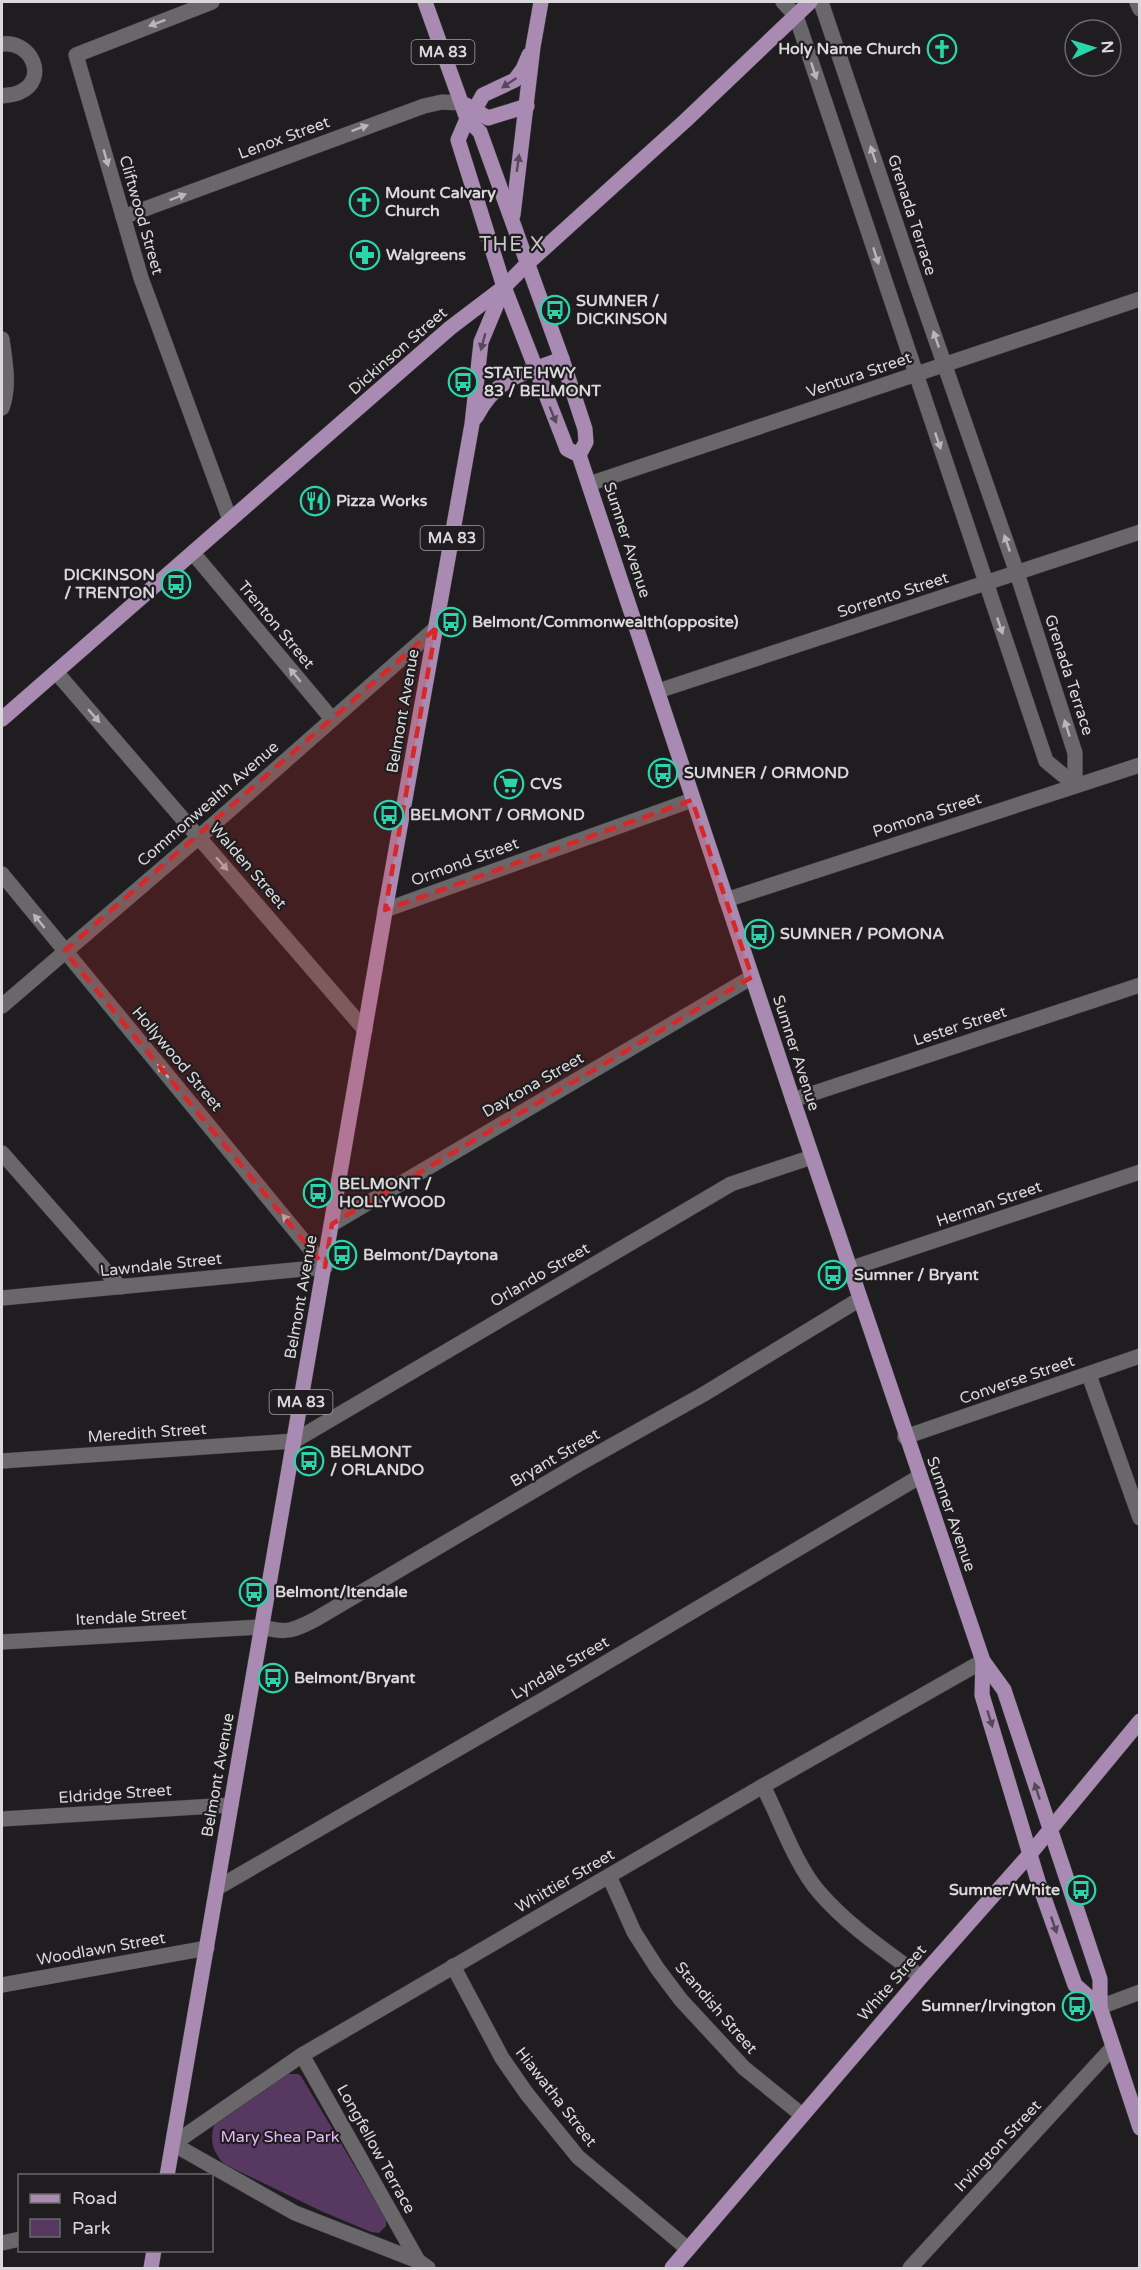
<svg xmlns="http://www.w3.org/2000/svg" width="1141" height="2270" font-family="'Varela Round',sans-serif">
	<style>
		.green { fill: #573861 }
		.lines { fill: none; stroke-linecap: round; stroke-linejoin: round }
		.minor-casing { stroke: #3b393c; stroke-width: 16 }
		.major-casing { stroke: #3b393c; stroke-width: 16 }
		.minor { stroke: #6a676b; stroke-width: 15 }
		.major { stroke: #a88ab2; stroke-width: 15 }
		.oneway { fill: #b8b6b9 }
		.oneway2 { fill: #56495a }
		.marked { fill: #d62828; fill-opacity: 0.2; stroke: #d62828; stroke-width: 4.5; stroke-dasharray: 12 8; stroke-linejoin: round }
		.labels { text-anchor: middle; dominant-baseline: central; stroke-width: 4.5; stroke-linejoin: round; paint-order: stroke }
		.shield { fill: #1f1d20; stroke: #a2a0a2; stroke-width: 1.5 }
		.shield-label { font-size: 15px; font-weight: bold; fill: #dad8da }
		.poi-label { font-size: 16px; font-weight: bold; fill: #dad8da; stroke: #1f1d20; text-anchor: start }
		.street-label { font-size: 16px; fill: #dad8da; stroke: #1f1d20 }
		.park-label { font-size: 16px; fill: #e8b6f8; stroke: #1f1d20 }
		.quarter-label { font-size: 20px; letter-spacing: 1.5px; fill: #cac7cb; stroke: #1f1d20 }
	</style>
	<rect width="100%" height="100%" fill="#1f1d20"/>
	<path class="green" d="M287,2074h11l3,2 85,143v7l-7,7 -8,-1 -50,-21 -97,-47c-12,-13 -15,-25 -9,-42z"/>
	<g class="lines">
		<g class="minor-casing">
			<g id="minor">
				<polyline points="212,2 76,55 141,278 230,520"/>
				<polyline points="783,2 796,16 1046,761 1075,785"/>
				<polyline points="821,2 915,280 1017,573 1075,753 1075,785"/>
				<polyline points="1137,2 1140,9"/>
				<path d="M2,44c29,-4 47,35 18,48 -5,3 -13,3 -18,4"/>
				<polyline points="123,217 424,106 442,102 460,103"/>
				<path d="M2,339c3,22 8,47 0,69"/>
				<polyline points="589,484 1140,299"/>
				<polyline points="193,553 332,719"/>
				<polyline points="56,672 365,1030"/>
				<polyline points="658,691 1140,532"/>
				<polyline points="2,874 325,1267"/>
				<polyline points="726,900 1140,765"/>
				<polyline points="385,910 692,800"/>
				<polyline points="2,1006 199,837 436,628"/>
				<polyline points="793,1100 1140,985"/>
				<polyline points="2,1153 120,1287"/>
				<polyline points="332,1224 752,977"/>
				<polyline points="849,1269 1140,1172"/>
				<polyline points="2,1298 325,1267"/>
				<polyline points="1089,1375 1140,1518"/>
				<polyline points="905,1437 1140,1356"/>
				<polyline points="2,1461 294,1441 731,1184 812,1157"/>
				<path d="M2,1642l260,-15c25,7 33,3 54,-8l263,-155 125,-70 156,-95"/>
				<path d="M763,1786c16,31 33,80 56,106 28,33 67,59 102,85"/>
				<polyline points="2,1819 231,1805"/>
				<polyline points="609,1876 634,1932 657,1968 681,2000 744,2068 802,2115"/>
				<polyline points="217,1888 565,1687 919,1477"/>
				<polyline points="453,1966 502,2058 527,2094 578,2157 688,2249"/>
				<polyline points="2,1985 207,1948"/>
				<polyline points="1100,2007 1140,1992"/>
				<polyline points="302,2055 418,2261"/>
				<polyline points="2,2243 20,2239"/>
				<polyline points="428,2268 418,2261 295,2213 173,2144 302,2055 763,1786 983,1661"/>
				<polyline points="910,2268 1113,2047"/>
			</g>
		</g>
		<g class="major-casing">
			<g id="major">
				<polyline points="425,2 467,119 480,132 562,359 585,429 586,442 579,455"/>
				<polyline points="466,105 488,118 527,106"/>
				<polyline points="475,109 483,95 515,80 523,69 529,55"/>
				<polyline points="467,119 458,140 504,287 564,441 567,449 579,455 793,1100 983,1661 1004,1690 1100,1979 1100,2007 1140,2128"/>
				<polyline points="513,215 533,47 541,2"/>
				<path d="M476,417c21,-40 46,-43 86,-58"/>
				<polyline points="2,719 450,328 504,287 528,263 685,121 810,2"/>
				<polyline points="983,1661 982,1695 1038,1881 1075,1985 1100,2007"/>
				<polyline points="167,2176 387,900 472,424 481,342 504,287"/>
				<polyline points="151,2268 154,2250"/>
				<polyline points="672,2268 921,1977 1030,1854 1140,1721"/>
			</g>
		</g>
		<use href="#minor" class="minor"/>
		<use href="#major" class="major"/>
	</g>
	<defs><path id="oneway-solid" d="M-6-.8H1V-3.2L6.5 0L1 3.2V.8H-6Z" transform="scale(1.5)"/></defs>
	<g class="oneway">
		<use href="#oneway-solid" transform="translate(157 23) rotate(159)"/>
		<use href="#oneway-solid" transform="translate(814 71) rotate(72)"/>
		<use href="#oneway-solid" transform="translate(360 128) rotate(-20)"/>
		<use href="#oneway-solid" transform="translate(873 154) rotate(-108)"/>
		<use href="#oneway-solid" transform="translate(106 158) rotate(74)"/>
		<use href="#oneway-solid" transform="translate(178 197) rotate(-21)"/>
		<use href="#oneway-solid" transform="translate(876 256) rotate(72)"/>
		<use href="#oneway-solid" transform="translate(936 339) rotate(-109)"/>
		<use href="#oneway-solid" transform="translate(938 441) rotate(71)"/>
		<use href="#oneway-solid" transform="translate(1007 543) rotate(-109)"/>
		<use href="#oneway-solid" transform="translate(1000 626) rotate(71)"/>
		<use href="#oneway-solid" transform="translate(295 675) rotate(-130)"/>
		<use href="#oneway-solid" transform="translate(94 716) rotate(49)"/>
		<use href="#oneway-solid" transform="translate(1067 728) rotate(-108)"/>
		<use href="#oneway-solid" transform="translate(222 864) rotate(49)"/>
		<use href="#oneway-solid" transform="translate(39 921) rotate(-129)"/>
		<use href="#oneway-solid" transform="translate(163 1071) rotate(-130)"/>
		<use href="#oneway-solid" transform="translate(288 1221) rotate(-130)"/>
	</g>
	<g class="oneway2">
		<use href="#oneway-solid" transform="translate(509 83) rotate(146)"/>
		<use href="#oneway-solid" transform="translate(518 163) rotate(-82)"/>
		<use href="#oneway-solid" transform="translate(483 342) rotate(105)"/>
		<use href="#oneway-solid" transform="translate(553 415) rotate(68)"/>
		<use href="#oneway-solid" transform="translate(990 1719) rotate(73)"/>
		<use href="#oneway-solid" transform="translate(1037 1791) rotate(-108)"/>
		<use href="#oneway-solid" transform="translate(1054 1925) rotate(71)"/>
	</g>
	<path class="marked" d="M436,628l-51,282 307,-110 60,177 -420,247 -7,43 -261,-316z"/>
	<defs>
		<g id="church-ring" transform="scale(1.5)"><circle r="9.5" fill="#1f1d20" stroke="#2ad5ac" stroke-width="1.5"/><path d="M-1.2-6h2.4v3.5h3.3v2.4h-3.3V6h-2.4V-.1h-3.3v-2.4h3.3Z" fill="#2ad5ac"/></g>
		<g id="pharmacy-ring" transform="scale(1.5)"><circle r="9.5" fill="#1f1d20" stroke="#2ad5ac" stroke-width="1.5"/><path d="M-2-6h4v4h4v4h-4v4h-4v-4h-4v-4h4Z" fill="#2ad5ac"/></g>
		<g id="bus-ring" transform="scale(1.5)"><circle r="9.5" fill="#1f1d20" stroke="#2ad5ac" stroke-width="1.5"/><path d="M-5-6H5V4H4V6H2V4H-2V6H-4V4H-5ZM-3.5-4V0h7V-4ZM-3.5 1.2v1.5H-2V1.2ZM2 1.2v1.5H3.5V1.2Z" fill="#2ad5ac"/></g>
		<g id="restaurant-ring" transform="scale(1.5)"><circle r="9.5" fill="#1f1d20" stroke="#2ad5ac" stroke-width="1.5"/><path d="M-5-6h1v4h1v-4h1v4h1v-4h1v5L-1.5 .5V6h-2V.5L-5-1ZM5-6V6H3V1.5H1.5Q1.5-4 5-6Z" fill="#2ad5ac"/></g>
		<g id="supermarket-ring" transform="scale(1.5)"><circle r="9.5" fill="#1f1d20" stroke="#2ad5ac" stroke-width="1.5"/><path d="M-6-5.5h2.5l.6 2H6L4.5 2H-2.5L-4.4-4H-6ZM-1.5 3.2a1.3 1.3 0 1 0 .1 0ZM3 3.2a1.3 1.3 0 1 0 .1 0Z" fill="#2ad5ac"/></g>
	</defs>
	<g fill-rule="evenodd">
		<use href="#church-ring" x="942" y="49"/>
		<use href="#church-ring" x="364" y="202"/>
		<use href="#pharmacy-ring" x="365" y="255"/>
		<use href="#bus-ring" x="555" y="310"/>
		<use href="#bus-ring" x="463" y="382"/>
		<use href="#restaurant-ring" x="315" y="501"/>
		<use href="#bus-ring" x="176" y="584"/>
		<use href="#bus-ring" x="451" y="622"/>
		<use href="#bus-ring" x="663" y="773"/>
		<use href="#supermarket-ring" x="509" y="784"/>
		<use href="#bus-ring" x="389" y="815"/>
		<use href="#bus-ring" x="759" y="934"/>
		<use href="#bus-ring" x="318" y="1193"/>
		<use href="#bus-ring" x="342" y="1255"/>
		<use href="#bus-ring" x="833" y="1275"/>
		<use href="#bus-ring" x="309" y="1461"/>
		<use href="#bus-ring" x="254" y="1592"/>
		<use href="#bus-ring" x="273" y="1678"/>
		<use href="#bus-ring" x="1081" y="1890"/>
		<use href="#bus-ring" x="1077" y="2006"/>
	</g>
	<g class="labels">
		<g class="shield">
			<rect x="411.5" y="40" width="63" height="24" rx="4.5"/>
			<rect x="420.5" y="526" width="63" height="24" rx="4.5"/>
			<rect x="269.5" y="1390" width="63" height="24" rx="4.5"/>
		</g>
		<g class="shield-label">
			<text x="443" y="52">MA 83</text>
			<text x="452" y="538">MA 83</text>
			<text x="301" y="1402">MA 83</text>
		</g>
		<g class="poi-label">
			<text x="921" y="49" text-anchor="end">Holy Name Church</text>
			<text x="385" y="193">Mount Calvary<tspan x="385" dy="18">Church</tspan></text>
			<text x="386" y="255">Walgreens</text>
			<text x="576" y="301">SUMNER /<tspan x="576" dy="18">DICKINSON</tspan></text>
			<text x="484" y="373">STATE HWY<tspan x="484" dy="18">83 / BELMONT</tspan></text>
			<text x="336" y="501">Pizza Works</text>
			<text x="155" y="575" text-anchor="end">DICKINSON<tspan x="155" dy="18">/ TRENTON</tspan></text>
			<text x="472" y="622">Belmont/Commonwealth(opposite)</text>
			<text x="684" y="773">SUMNER / ORMOND</text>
			<text x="530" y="784">CVS</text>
			<text x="410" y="815">BELMONT / ORMOND</text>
			<text x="780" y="934">SUMNER / POMONA</text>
			<text x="339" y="1184">BELMONT /<tspan x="339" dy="18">HOLLYWOOD</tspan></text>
			<text x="363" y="1255">Belmont/Daytona</text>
			<text x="854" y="1275">Sumner / Bryant</text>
			<text x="330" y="1452">BELMONT<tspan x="330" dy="18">/ ORLANDO</tspan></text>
			<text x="275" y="1592">Belmont/Itendale</text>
			<text x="294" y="1678">Belmont/Bryant</text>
			<text x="1060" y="1890" text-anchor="end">Sumner/White</text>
			<text x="1056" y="2006" text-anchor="end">Sumner/Irvington</text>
		</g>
		<g class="street-label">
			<text transform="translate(284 138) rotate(-20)">Lenox Street</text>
			<text transform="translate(141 215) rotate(74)">Cliftwood Street</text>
			<text transform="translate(912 215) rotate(72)">Grenada Terrace</text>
			<text transform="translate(398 351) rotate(-41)">Dickinson Street</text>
			<text transform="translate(859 375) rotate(-19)">Ventura Street</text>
			<text transform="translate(627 540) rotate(72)">Sumner Avenue</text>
			<text transform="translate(893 595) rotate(-18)">Sorrento Street</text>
			<text transform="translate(276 625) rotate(50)">Trenton Street</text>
			<text transform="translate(1069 675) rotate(72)">Grenada Terrace</text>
			<text transform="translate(403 711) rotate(-80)">Belmont Avenue</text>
			<text transform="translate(208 804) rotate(-41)">Commonwealth Avenue</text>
			<text transform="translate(927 815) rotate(-18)">Pomona Street</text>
			<text transform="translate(465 862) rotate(-20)">Ormond Street</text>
			<text transform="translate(248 866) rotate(49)">Walden Street</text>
			<text transform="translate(960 1026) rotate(-18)">Lester Street</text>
			<text transform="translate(796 1053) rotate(72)">Sumner Avenue</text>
			<text transform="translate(177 1059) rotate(50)">Hollywood Street</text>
			<text transform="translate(533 1085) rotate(-30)">Daytona Street</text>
			<text transform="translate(989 1204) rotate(-19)">Herman Street</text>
			<text transform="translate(161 1265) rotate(-6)">Lawndale Street</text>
			<text transform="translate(540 1275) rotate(-30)">Orlando Street</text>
			<text transform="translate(301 1297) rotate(-80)">Belmont Avenue</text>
			<text transform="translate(1017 1380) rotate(-19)">Converse Street</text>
			<text transform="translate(147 1433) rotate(-4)">Meredith Street</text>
			<text transform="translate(555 1458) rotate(-30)">Bryant Street</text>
			<text transform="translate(951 1514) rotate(71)">Sumner Avenue</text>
			<text transform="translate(131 1617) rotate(-3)">Itendale Street</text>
			<text transform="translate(560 1668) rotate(-30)">Lyndale Street</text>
			<text transform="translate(218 1775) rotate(-80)">Belmont Avenue</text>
			<text transform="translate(115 1794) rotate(-4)">Eldridge Street</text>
			<text transform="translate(565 1881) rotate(-30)">Whittier Street</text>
			<text transform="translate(101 1949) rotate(-10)">Woodlawn Street</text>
			<text transform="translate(892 1983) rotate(-49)">White Street</text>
			<text transform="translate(716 2008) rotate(49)">Standish Street</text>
			<text transform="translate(556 2097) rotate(52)">Hiawatha Street</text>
			<text transform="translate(998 2146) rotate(-47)">Irvington Street</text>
			<text transform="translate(376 2149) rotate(61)">Longfellow Terrace</text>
		</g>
		<g class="park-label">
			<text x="280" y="2137">Mary Shea Park</text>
		</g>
		<g class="quarter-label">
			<text x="512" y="245">THE X</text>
		</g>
	</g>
	<rect width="1141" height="2270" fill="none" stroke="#dad8da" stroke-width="6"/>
	<rect x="18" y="2174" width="195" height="78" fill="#1f1d20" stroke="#6a686a" stroke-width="1.5"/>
	<rect x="30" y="2194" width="30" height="9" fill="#a88ab2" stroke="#6a686a" stroke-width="1.5"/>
	<text x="72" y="2204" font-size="18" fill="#dad8da">Road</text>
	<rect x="30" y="2219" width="30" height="18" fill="#573861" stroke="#6a686a" stroke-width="1.5"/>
	<text x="72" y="2234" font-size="18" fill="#dad8da">Park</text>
	<g transform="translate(1093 48) rotate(86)"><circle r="28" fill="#1f1d20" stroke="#6a686a" stroke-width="1.5"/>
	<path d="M0-4.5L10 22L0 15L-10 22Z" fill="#2ad5ac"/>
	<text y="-9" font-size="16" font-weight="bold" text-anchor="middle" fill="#dad8da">N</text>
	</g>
</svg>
